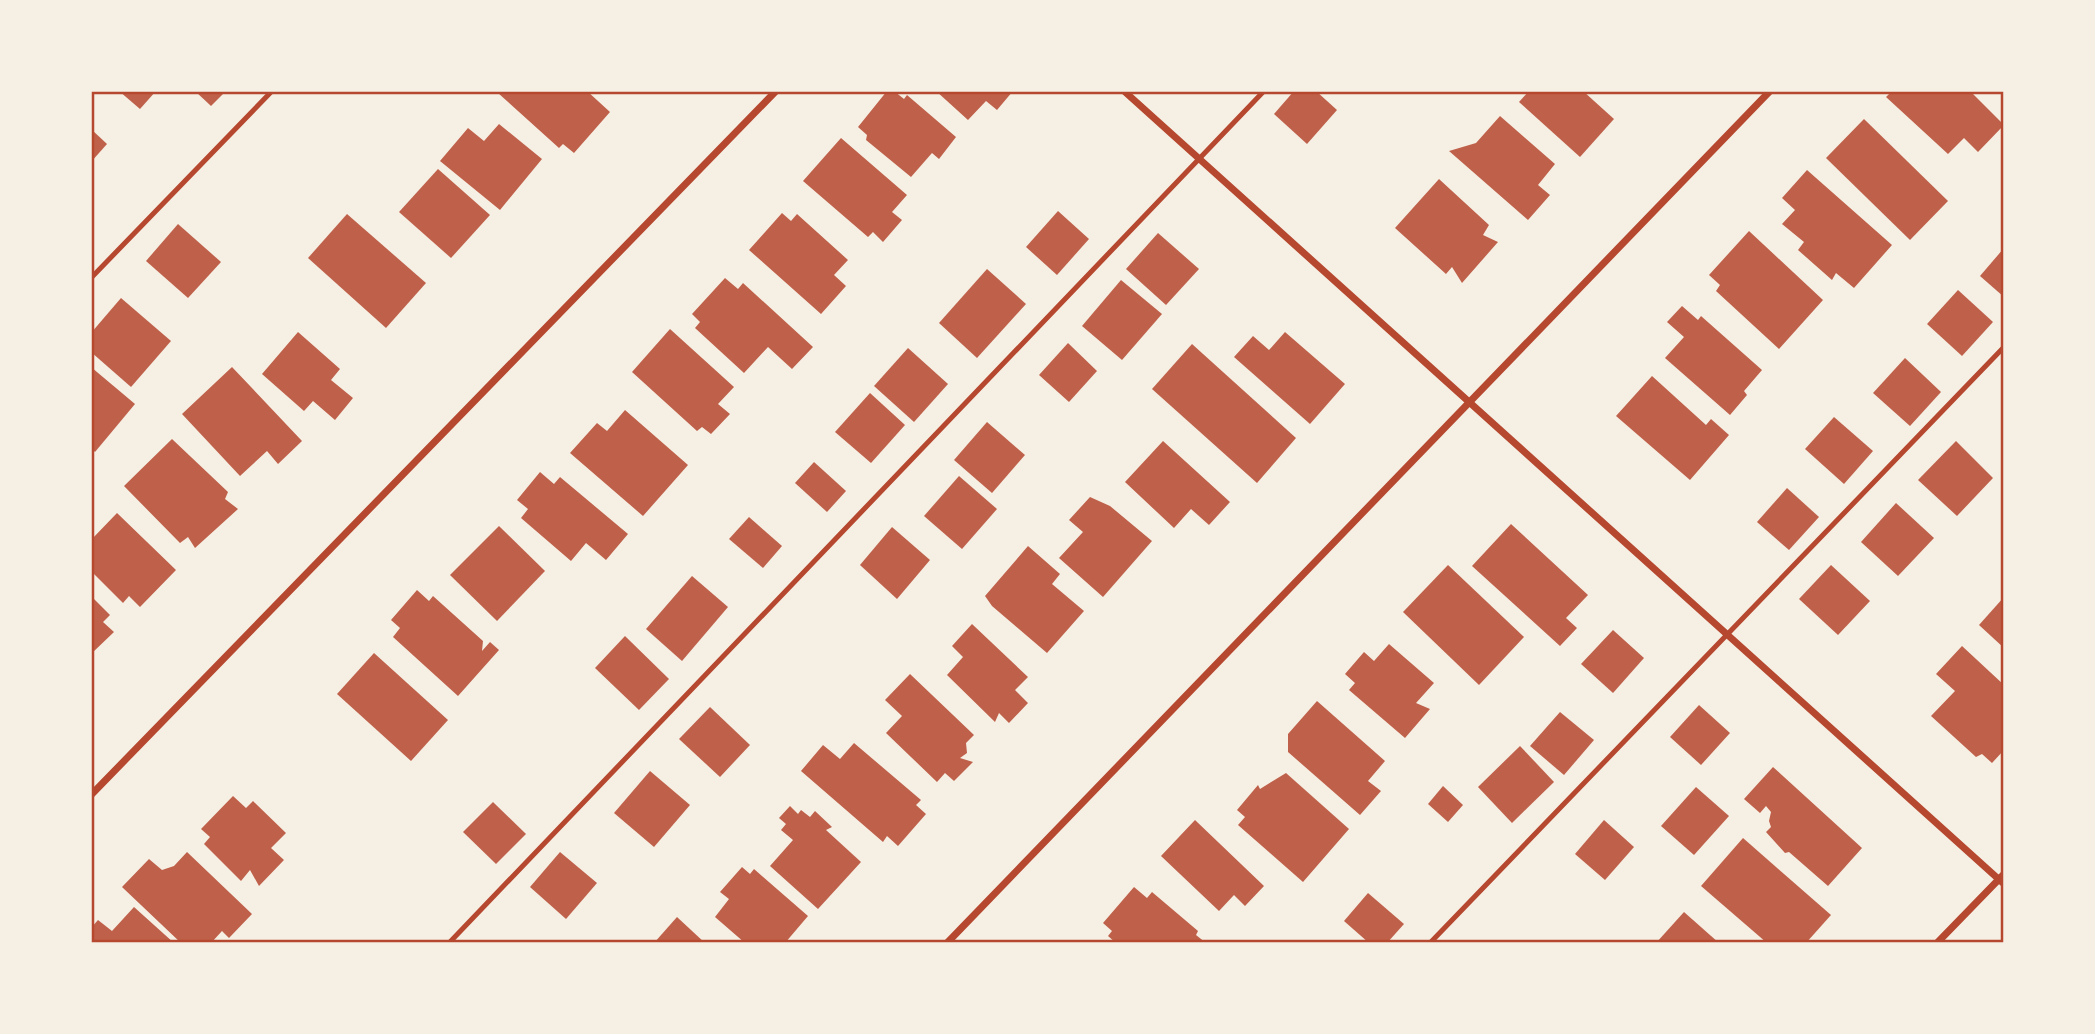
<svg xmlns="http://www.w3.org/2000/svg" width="2095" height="1034" font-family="'Times New Roman',serif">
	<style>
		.building { fill: #bf614a }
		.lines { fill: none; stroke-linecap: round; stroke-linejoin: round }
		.service { stroke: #b5482f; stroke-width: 5 }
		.minor { stroke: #b5482f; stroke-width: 7 }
		.neatline { fill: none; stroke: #b5482f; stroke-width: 2.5 }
	</style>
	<rect width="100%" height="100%" fill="#f6efe4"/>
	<g class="building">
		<polygon points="119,91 156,91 140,109"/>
		<polygon points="195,91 226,91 211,106"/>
		<polygon points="500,91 587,91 610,112 574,153 563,144 559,148 498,93"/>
		<polygon points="887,91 894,91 904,99 907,95 956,137 939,159 932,153 911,177 866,140 867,135 858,127"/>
		<polygon points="936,91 1013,91 997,110 986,101 968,120"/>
		<polygon points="1294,91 1316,91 1337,110 1307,144 1274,114"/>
		<polygon points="1529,91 1583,91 1614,119 1580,157 1519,102"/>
		<polygon points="1892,91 1970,91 2004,125 1978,152 1964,138 1948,154 1886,97"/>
		<polygon points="1500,116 1555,164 1538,185 1550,195 1528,220 1449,151 1476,143"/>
		<polygon points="1864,119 1948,201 1910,240 1826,158"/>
		<polygon points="499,124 542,159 500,210 440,161 468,128 484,141"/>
		<polygon points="91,129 107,144 91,162"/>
		<polygon points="841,138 907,195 892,212 902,220 883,242 873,232 868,237 803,181"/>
		<polygon points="438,169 490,215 451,258 399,212"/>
		<polygon points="1807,170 1892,245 1854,288 1836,273 1832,280 1798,250 1804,242 1782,224 1795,210 1782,198"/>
		<polygon points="1439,179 1489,225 1483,235 1498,242 1462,283 1452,267 1446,274 1395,228"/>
		<polygon points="1058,211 1089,239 1057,275 1026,247"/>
		<polygon points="782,213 791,221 797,214 848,260 834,275 846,286 821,314 749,250"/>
		<polygon points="347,214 426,283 386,328 308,258"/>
		<polygon points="178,224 221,262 188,298 146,261"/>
		<polygon points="1749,231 1823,300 1779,349 1716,291 1720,285 1709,275"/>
		<polygon points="1158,233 1199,269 1166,305 1126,269"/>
		<polygon points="2004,248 2004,297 1980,276"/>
		<polygon points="987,269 1026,304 977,358 939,323"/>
		<polygon points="725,278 738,289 743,283 813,347 792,369 768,347 744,373 695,328 700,322 692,314"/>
		<polygon points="1121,280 1162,314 1122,360 1082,326"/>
		<polygon points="1958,290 1993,322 1962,356 1927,324"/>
		<polygon points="121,298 171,341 131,387 91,352 91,333"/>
		<polygon points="1682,306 1698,320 1701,316 1762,370 1744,391 1747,395 1730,415 1665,358 1684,337 1667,322"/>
		<polygon points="670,329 734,387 718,404 730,414 711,434 702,427 697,431 632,372"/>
		<polygon points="298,332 340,369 331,380 353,398 335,420 313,401 304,411 262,374"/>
		<polygon points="1285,332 1345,384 1310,424 1234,357 1253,336 1269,350"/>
		<polygon points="1068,343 1097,371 1069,402 1039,375"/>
		<polygon points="1192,344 1296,438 1257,483 1152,389"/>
		<polygon points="908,348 948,384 914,422 874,386"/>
		<polygon points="1905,358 1941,392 1910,426 1873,393"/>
		<polygon points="91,367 135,404 95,452 91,448"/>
		<polygon points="232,367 302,441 278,464 267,451 240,476 182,414"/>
		<polygon points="1652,376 1706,425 1711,419 1729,435 1690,480 1616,416"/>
		<polygon points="870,393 905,425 871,463 835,432"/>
		<polygon points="625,410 688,465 643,516 570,453 597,423 607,431"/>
		<polygon points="1834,417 1873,451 1844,484 1805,449"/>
		<polygon points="987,422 1025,455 992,493 954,460"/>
		<polygon points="172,439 228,492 225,499 238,509 195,548 188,537 180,543 124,486"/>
		<polygon points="1163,441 1230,502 1209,525 1191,509 1174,528 1125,482"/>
		<polygon points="1956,441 1993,478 1957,516 1918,480"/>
		<polygon points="814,462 846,491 827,512 795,483"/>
		<polygon points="540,472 554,484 560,477 628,534 606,560 586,543 571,561 521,518 528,509 517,500"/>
		<polygon points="959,476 997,509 962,549 924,516"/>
		<polygon points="1787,488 1819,517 1789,550 1757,522"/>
		<polygon points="1090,497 1110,506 1152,541 1103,597 1059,558 1083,532 1069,520"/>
		<polygon points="1896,503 1934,538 1898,576 1861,542"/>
		<polygon points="117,513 176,570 140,607 129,596 123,603 91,571 91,540"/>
		<polygon points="749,517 782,546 763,568 729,539"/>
		<polygon points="1511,524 1588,595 1566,618 1577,628 1560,646 1472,566"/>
		<polygon points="499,526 545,571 497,621 450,575"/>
		<polygon points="892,527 930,560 897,599 860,565"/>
		<polygon points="1028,546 1060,574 1052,584 1084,611 1047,653 992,606 985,596"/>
		<polygon points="1448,565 1524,637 1479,685 1403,612"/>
		<polygon points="1831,565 1870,601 1838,635 1799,599"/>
		<polygon points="692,576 728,607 682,661 646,629"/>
		<polygon points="417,590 429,601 433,596 483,641 482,651 490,642 499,650 458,696 393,637 400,628 391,620"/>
		<polygon points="91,596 110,615 103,622 114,632 91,654"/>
		<polygon points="2004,597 2004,648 1979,625"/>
		<polygon points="972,624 1028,677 1015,690 1028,703 1009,723 999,713 995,722 947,675 963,657 952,646"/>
		<polygon points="1613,630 1644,658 1613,693 1581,664"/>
		<polygon points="625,636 669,679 639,710 595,668"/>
		<polygon points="1389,644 1434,683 1416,703 1430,709 1405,738 1349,690 1355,683 1345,674 1364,652 1374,661"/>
		<polygon points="1962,646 2004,685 2004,750 1992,763 1982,754 1976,757 1931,716 1955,691 1936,674"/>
		<polygon points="374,653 448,720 411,761 337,694"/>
		<polygon points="910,674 974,735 966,743 967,753 960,758 973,762 954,781 945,773 937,782 886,733 902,716 885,700"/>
		<polygon points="1317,701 1385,761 1368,781 1381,791 1360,815 1288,752 1288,734"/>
		<polygon points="1699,705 1730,733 1701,765 1670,737"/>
		<polygon points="710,707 750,745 720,777 679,739"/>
		<polygon points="1560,712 1594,740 1564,775 1530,746"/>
		<polygon points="854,743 921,800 916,805 926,814 898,846 887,836 883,842 801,771 823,745 840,759"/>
		<polygon points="1520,746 1554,782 1512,823 1478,787"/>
		<polygon points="1773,767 1862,848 1828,886 1789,852 1785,853 1766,832 1771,827 1769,821 1771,812 1766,806 1760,813 1744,799"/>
		<polygon points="650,771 690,805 654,847 614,813"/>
		<polygon points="1286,773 1349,829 1303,882 1238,825 1245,817 1237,810 1258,785 1260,789"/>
		<polygon points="1443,786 1463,805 1448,822 1428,804"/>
		<polygon points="1696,787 1729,816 1694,855 1661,826"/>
		<polygon points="233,796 246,808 253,801 286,833 271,848 284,860 259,886 250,870 241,881 204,844 210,837 201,829"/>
		<polygon points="493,802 526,834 496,864 463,832"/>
		<polygon points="790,806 798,814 801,810 810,817 815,811 832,827 826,830 861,862 818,909 770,866 793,840 781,830 786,824 779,818"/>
		<polygon points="1195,820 1264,886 1245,906 1234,895 1219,911 1161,856"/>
		<polygon points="1604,820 1634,847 1605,880 1575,854"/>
		<polygon points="1743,838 1831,915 1806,943 1767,943 1701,886"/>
		<polygon points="187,852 252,914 229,938 222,931 211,943 181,943 122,887 149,859 162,870 174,866"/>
		<polygon points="560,852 597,883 566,919 530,887"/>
		<polygon points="742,867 750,874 754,869 808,916 785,943 745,943 715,917 729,899 720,892"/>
		<polygon points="1134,887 1147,898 1152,892 1198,931 1196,935 1206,943 1116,943 1108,936 1112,931 1103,923"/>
		<polygon points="1368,893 1404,924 1387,943 1369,943 1344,921"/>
		<polygon points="134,907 174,943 91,943 91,928 98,920 112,931"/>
		<polygon points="1684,912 1719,943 1656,943"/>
		<polygon points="677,917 705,943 654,943"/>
	</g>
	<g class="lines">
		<g class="service">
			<polyline points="91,278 272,91"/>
			<polyline points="449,943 1264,91"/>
			<polyline points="1430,943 2004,347"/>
		</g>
		<g class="minor">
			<polyline points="1124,91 2004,884"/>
			<polyline points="91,795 776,91"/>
			<polyline points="947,943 1770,91"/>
			<polyline points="1937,943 2004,874"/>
		</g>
	</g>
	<rect width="2095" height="1034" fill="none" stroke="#f6efe4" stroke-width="186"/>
	<rect x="93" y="93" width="1909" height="848" class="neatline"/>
</svg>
